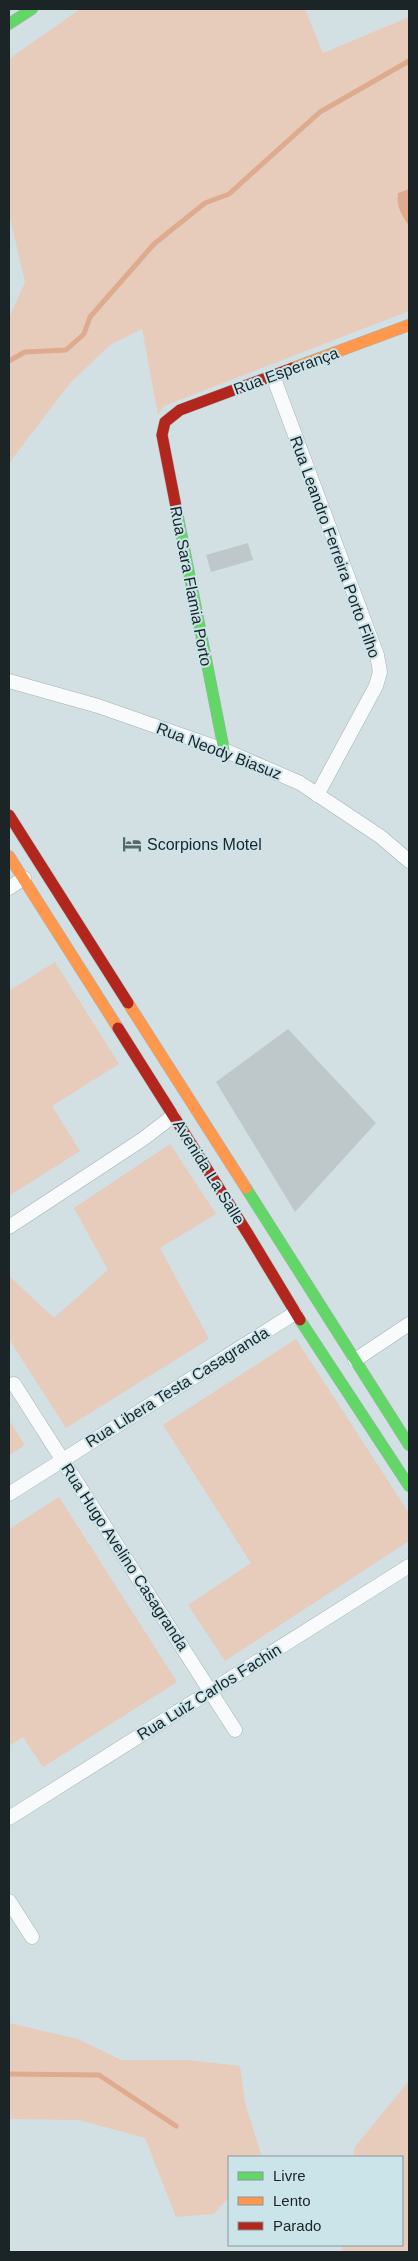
<svg xmlns="http://www.w3.org/2000/svg" width="418" height="2261" font-family="Helvetica,sans-serif">
	<style>
		.green { fill: #e7cbbb }
		.water { fill: #dfab8e }
		.lines { fill: none; stroke-linecap: round; stroke-linejoin: round }
		.stream { stroke: #dfab8e; stroke-width: 5 }
		.building { fill: #bec8cb }
		.street-casing { stroke: #a6b1b3; stroke-width: 15 }
		.fast-casing { stroke: #a6b1b3; stroke-width: 12 }
		.slow-casing { stroke: #a6b1b3; stroke-width: 12 }
		.jam-casing { stroke: #a6b1b3; stroke-width: 12 }
		.street { stroke: #f8fafb; stroke-width: 14 }
		.fast { stroke: #63d668; stroke-width: 11 }
		.slow { stroke: #ff974d; stroke-width: 11 }
		.jam { stroke: #b3261e; stroke-width: 11 }
		.labels { text-anchor: middle; dominant-baseline: central; stroke-width: 4; stroke-linejoin: round; paint-order: stroke }
		.street-label { font-size: 16px; fill: #1b2426; stroke: #cbe4ea }
		.poi-label { font-size: 16px; fill: #1b2426; stroke: #cbe4ea; text-anchor: start }
	</style>
	<rect width="100%" height="100%" fill="#d2e0e3"/>
	<g class="green">
		<polygon points="80,9 305,9 323,53 409,17 409,311 164,406 158,415 142,329 110,345 70,383 9,463 9,318 25,282 9,214 9,59"/>
		<polygon points="55,962 119,1064 52,1106 80,1151 9,1196 9,991"/>
		<polygon points="170,1144 216,1214 160,1248 209,1339 66,1428 9,1339 9,1276 54,1318 108,1270 74,1208"/>
		<polygon points="296,1339 409,1513 409,1541 225,1661 188,1605 251,1563 163,1425"/>
		<polygon points="9,1420 25,1445 9,1455"/>
		<polygon points="59,1497 177,1682 43,1767 23,1737 9,1746 9,1529"/>
		<polygon points="9,2023 78,2039 121,2060 188,2060 240,2066 245,2103 262,2157 229,2157 229,2197 214,2214 176,2217 145,2138 79,2120 9,2119"/>
		<polygon points="408,2082 409,2084 409,2252 342,2252 343,2245 402,2245 402,2157 353,2157 355,2147"/>
	</g>
	<path class="water" d="M409,189v37c-7,-11 -13,-19 -11,-33z"/>
	<g class="lines">
		<g class="stream">
			<polyline points="9,361 25,352 66,350 84,334 90,317 154,244 205,203 229,194 320,112 409,61"/>
			<polyline points="9,2074 99,2075 176,2126"/>
		</g>
	</g>
	<g class="building">
		<polygon points="248,543 253,560 211,572 206,555"/>
		<polygon points="288,1029 376,1123 295,1212 216,1082"/>
	</g>
	<g class="lines">
		<g class="street-casing">
			<g id="street">
				<polyline points="273,376 377,655 380,672 376,686 317,795"/>
				<polyline points="9,681 98,706 224,750 300,783 381,837 409,861"/>
				<polyline points="9,888 24,878"/>
				<polyline points="9,1227 143,1139 173,1116"/>
				<polyline points="355,1360 409,1324"/>
				<polyline points="14,1384 235,1730"/>
				<polyline points="9,1494 295,1313"/>
				<polyline points="9,1818 409,1566"/>
				<polyline points="9,1901 32,1937"/>
			</g>
		</g>
		<g class="fast-casing">
			<g id="fast">
				<polyline points="9,24 32,9"/>
				<polyline points="177,512 224,750"/>
				<polyline points="246,1188 409,1445"/>
				<polyline points="300,1320 409,1486"/>
			</g>
		</g>
		<g class="slow-casing">
			<g id="slow">
				<polyline points="293,368 409,325"/>
				<polyline points="9,856 118,1028"/>
				<polyline points="128,1003 246,1188"/>
			</g>
		</g>
		<g class="jam-casing">
			<g id="jam">
				<polyline points="177,512 162,435 165,422 180,410 293,368"/>
				<polyline points="9,815 128,1003"/>
				<polyline points="118,1028 248,1234 300,1320"/>
			</g>
		</g>
		<use href="#street" class="street"/>
		<use href="#fast" class="fast"/>
		<use href="#slow" class="slow"/>
		<use href="#jam" class="jam"/>
	</g>
	<defs>
		<g id="hotel-bare" transform="scale(1.5)"><path d="M-6-4.5h1.5V1H6V5H4.5V3h-9V5H-6ZM-4 0a1.8 1.8 0 1 1 3.6 0ZM.5 0V-2.5h3Q6-2.5 6 0Z" fill="#5b6668" stroke="#cbe4ea" stroke-width="2.5" paint-order="stroke"/></g>
	</defs>
	<g fill-rule="evenodd">
		<use href="#hotel-bare" x="132" y="844"/>
	</g>
	<g class="labels">
		<g class="street-label">
			<text transform="translate(286 371) rotate(-20)">Rua Esperança</text>
			<text transform="translate(335 547) rotate(70)">Rua Leandro Ferreira Porto Filho</text>
			<text transform="translate(191 586) rotate(79)">Rua Sara Flamia Porto</text>
			<text transform="translate(219 751) rotate(21)">Rua Neody Biasuz</text>
			<text transform="translate(209 1172) rotate(58)">Avenida La Salle</text>
			<text transform="translate(177 1387) rotate(-32)">Rua Libera Testa Casagranda</text>
			<text transform="translate(125 1557) rotate(57)">Rua Hugo Avelino Casagranda</text>
			<text transform="translate(209 1692) rotate(-32)">Rua Luiz Carlos Fachin</text>
		</g>
		<g class="poi-label">
			<text x="147" y="844">Scorpions Motel</text>
		</g>
	</g>
	<rect width="418" height="2261" fill="none" stroke="#1b2426" stroke-width="20"/>
	<rect x="228" y="2156" width="175" height="90" fill="#cbe4ea" stroke="#85979c"/>
	<rect x="238" y="2172" width="25" height="8" fill="#63d668" stroke="#85979c"/>
	<text x="273" y="2181" font-size="15" fill="#1b2426">Livre</text>
	<rect x="238" y="2197" width="25" height="8" fill="#ff974d" stroke="#85979c"/>
	<text x="273" y="2206" font-size="15" fill="#1b2426">Lento</text>
	<rect x="238" y="2222" width="25" height="8" fill="#b3261e" stroke="#85979c"/>
	<text x="273" y="2231" font-size="15" fill="#1b2426">Parado</text>
</svg>
